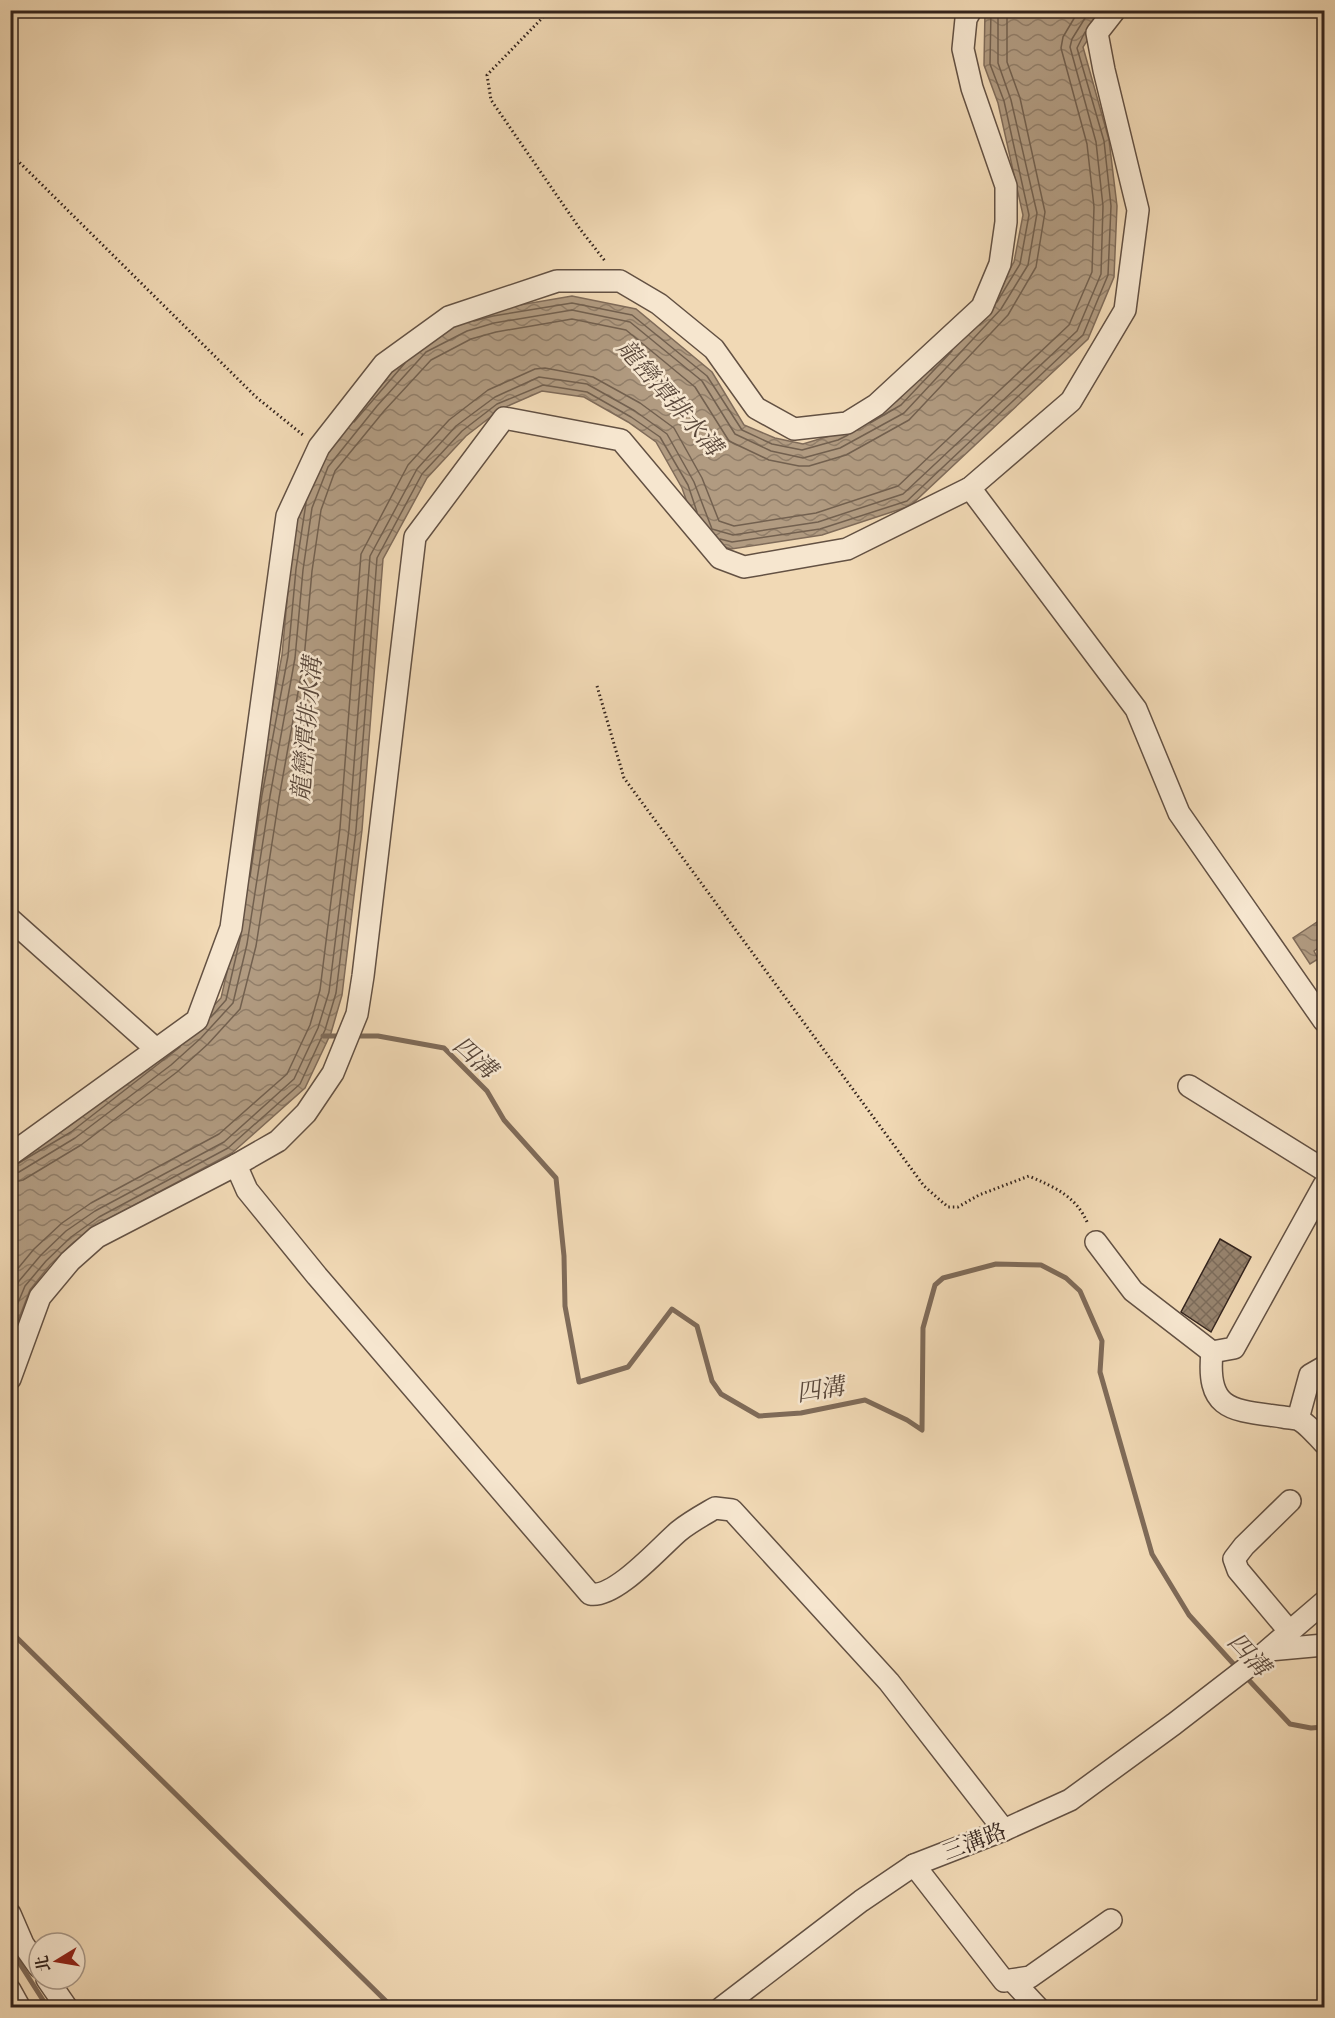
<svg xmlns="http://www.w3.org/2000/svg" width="1335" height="2018" font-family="'Gentium Book Plus','Noto Serif TC',serif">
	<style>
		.water { fill: url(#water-waves); stroke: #7f6b59; stroke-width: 1.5 }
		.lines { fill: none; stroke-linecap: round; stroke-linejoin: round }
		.shore { stroke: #72604f; stroke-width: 1.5 }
		.stream { stroke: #7f6b59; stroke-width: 5 }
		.building { fill: url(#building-cross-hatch); stroke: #34241d; stroke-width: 1.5 }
		.minor-casing { stroke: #635143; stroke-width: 24 }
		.path { stroke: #34241d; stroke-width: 3; stroke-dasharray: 1.5 3; stroke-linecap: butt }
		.minor { stroke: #f6e6cf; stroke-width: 21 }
		.labels { text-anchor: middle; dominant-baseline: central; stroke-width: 5; stroke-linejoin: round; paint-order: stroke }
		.street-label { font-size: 22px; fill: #34241d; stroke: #f6e6cf }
		.water-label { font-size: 24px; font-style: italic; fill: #5a483b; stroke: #f6e6cf }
	</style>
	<defs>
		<pattern id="water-waves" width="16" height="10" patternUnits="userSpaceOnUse" patternTransform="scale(1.5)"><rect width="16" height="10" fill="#b19b81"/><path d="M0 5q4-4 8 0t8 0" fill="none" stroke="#917e69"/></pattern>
		<pattern id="building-cross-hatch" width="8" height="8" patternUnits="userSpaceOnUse" patternTransform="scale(1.5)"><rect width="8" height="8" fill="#96826c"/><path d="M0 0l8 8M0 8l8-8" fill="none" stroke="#7b6a58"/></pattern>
	</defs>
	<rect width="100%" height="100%" fill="#f1d9b5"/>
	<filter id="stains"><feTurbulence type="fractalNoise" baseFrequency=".00333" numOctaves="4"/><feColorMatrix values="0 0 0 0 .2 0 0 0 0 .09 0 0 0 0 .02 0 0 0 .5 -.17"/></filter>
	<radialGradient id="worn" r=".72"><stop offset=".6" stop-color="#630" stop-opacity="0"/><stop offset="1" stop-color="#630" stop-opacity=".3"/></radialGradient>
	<g class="water">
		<polygon points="985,11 1106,11 1083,47 1109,140 1117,206 1114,277 1088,339 910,506 822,535 731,549 700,539 682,488 656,442 628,422 584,397 542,391 501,409 466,436 427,478 383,559 362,830 342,995 331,1033 305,1088 232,1153 101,1223 74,1242 50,1265 30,1290 11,1339 11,1162 68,1127 163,1055 192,1028 221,998 234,942 256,794 282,655 290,568 299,505 315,460 366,397 418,341 491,310 572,296 636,309 712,372 744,425 775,438 803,444 836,434 897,401 991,300 1014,262 1023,215 998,103 984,65"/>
		<polygon points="1317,922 1324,933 1324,944 1314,951 1318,959 1310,964 1293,938"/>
	</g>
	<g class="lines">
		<g class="shore">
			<polyline points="991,10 990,64 1004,101 1029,215 1020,264 997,302"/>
			<polyline points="474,321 493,316 572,303 632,315 707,376 742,430 772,444 802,450 838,440 848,435"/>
			<polyline points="354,422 405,363"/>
			<polyline points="870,423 901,405 952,351"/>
			<polyline points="720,539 732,542 820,529 907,501 1083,335 1108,275 1111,206 1104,141 1077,48 1085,32"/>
			<polyline points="250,877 262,795 288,656 296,569 306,503"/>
			<polyline points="211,1017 226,1000 241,935"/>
			<polyline points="12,1167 71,1132 180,1047"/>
			<polyline points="10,1174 19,1172 75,1138 171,1065 201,1038 233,1003 247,944 270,796 295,658 303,570 312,508 328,467 377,406 426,352 467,331 494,323 572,310 630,322 702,381 735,434 771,451 803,458 840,448 904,413 1001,309 1028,265 1037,213 1011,100 998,63 998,10"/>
			<polyline points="10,1183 23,1180 81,1145 177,1072 208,1044 240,1009 256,946 279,798 304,659 312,571 321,510 335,471 384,411 431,360 471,339 496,332 572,319 626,330 695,387 729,441 769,460 799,466 809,466 846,455 909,420 1008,315 1036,267 1045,212 1020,98 1007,62 1007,10"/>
			<polyline points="10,1278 34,1249 62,1223 91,1203 219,1134 287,1074 310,1025 320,990 340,828 361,554 408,465 449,420 488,390 535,369 545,368 593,377 640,403 674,428 702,478 719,521 734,526 816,513 898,486 1069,325 1092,272 1094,207 1087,144 1061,48 1063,37 1079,10"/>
			<polyline points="10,1302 19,1281 41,1255 66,1231 95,1211 224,1142 294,1079 318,1028 329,992 349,829 370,556 417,469 456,426 495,397 539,377 587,384 635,411 667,434 694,482 712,529 733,535 818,522 903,494 1077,331 1101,274 1103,206 1096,142 1070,47 1072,39 1090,10"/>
			<polyline points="10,1322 25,1286 46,1261 71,1237 99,1217 228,1148 300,1084 325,1030 336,993 356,830 377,558 422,474 462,431 497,404 543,385 587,392 631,417 660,437 688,485 697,512"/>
		</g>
		<g class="stream">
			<polyline points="323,1036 344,1036"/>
			<polyline points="353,1036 378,1036 444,1048 487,1091 504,1120 556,1178 564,1256 565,1306 579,1382 628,1367 672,1309 697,1326 712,1381 721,1394 759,1416 801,1413 865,1400 907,1420 922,1430 923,1328 935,1285 943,1278 996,1264 1041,1265 1066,1278 1080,1291 1102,1341 1100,1372 1152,1554 1189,1615 1239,1670"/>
			<polyline points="10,1631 393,2008"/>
			<polyline points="1245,1676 1290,1724 1311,1728 1324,1727"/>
			<polyline points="10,1944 20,1964 48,2008"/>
		</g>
	</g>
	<polygon class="building" points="1220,1239 1251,1257 1211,1332 1181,1312"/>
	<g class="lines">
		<g class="minor-casing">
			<g id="minor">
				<polyline points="970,488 1136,709 1179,813 1324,1021"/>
				<polyline points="10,919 156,1049"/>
				<polyline points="1189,1086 1324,1170"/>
				<polyline points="10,1155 197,1020 231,928 287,516 319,447 384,364 449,317 557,281 620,281 659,304 714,349 756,408 794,429 847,423 876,405 982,307 1000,264 1006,222 1006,186 972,88 963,49 966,19 971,10"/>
				<path d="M236,1165l11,25 70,86 273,318c25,5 70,-47 89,-63 11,-9 24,-16 36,-23l17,2 157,172 115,148"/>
				<polyline points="1096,1242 1133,1291 1212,1352"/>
				<polyline points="1212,1352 1234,1348 1324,1185"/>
				<path d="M1212,1352c-6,60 21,58 71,65 4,1 10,1 14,2 9,3 20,17 27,24"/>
				<polyline points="10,1379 40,1297 70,1261 97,1237 236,1165 278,1141 306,1113 333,1073 357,1014 363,976 415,537 504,418 621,440 720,558 744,567 847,549 970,488 1071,401 1125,310 1138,210 1104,70 1097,33 1115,10"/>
				<polyline points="1298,1419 1310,1375 1324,1367"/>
				<polyline points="1290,1501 1244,1546 1234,1559 1238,1570 1290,1632"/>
				<polyline points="1269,1650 1324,1645"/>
				<polyline points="914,1865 1004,1981 1030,1977 1111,1920"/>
				<polyline points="10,1914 23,1944 39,1967"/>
				<polyline points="47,1979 67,2008"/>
				<polyline points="1012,1980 1038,2008"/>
				<polyline points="10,1990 20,2008"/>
				<polyline points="721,2008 861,1901 914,1865 1004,1830 1070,1800 1174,1724 1253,1663 1324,1602"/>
			</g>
		</g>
		<g class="path">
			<polyline points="550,10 487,75 491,100 580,229 605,261"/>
			<polyline points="10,153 256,397 303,435"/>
			<path d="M597,686l27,92 300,408 24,21h10l21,-12 50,-19c27,12 47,20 59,48"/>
		</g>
		<use href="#minor" class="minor"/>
	</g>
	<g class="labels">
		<g class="street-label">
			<text transform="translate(974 1841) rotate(-21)">三溝路</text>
		</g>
		<g class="water-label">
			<text transform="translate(670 397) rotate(49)">龍巒潭排水溝</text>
			<text transform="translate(306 729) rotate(-85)">龍巒潭排水溝</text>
			<text transform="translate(475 1057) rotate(42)">四溝</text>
			<text transform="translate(820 1389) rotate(-9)">四溝</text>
			<text transform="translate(1249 1654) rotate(47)">四溝</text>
		</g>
	</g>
	<rect width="1335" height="2018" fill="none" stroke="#f1d9b5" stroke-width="36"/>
	<rect x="12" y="12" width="1311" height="1994" fill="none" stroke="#34241d" stroke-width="3"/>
	<rect x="18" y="18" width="1299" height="1982" fill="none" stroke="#34241d" stroke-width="1.5"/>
	<g transform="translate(57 1961) rotate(259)"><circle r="28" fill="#f6e6cf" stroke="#a89888" stroke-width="1.5"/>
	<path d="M0-4.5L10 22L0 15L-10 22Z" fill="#8f2418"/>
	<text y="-9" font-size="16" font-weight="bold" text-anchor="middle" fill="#34241d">北</text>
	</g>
	<rect width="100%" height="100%" filter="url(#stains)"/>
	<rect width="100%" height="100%" fill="url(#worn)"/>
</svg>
